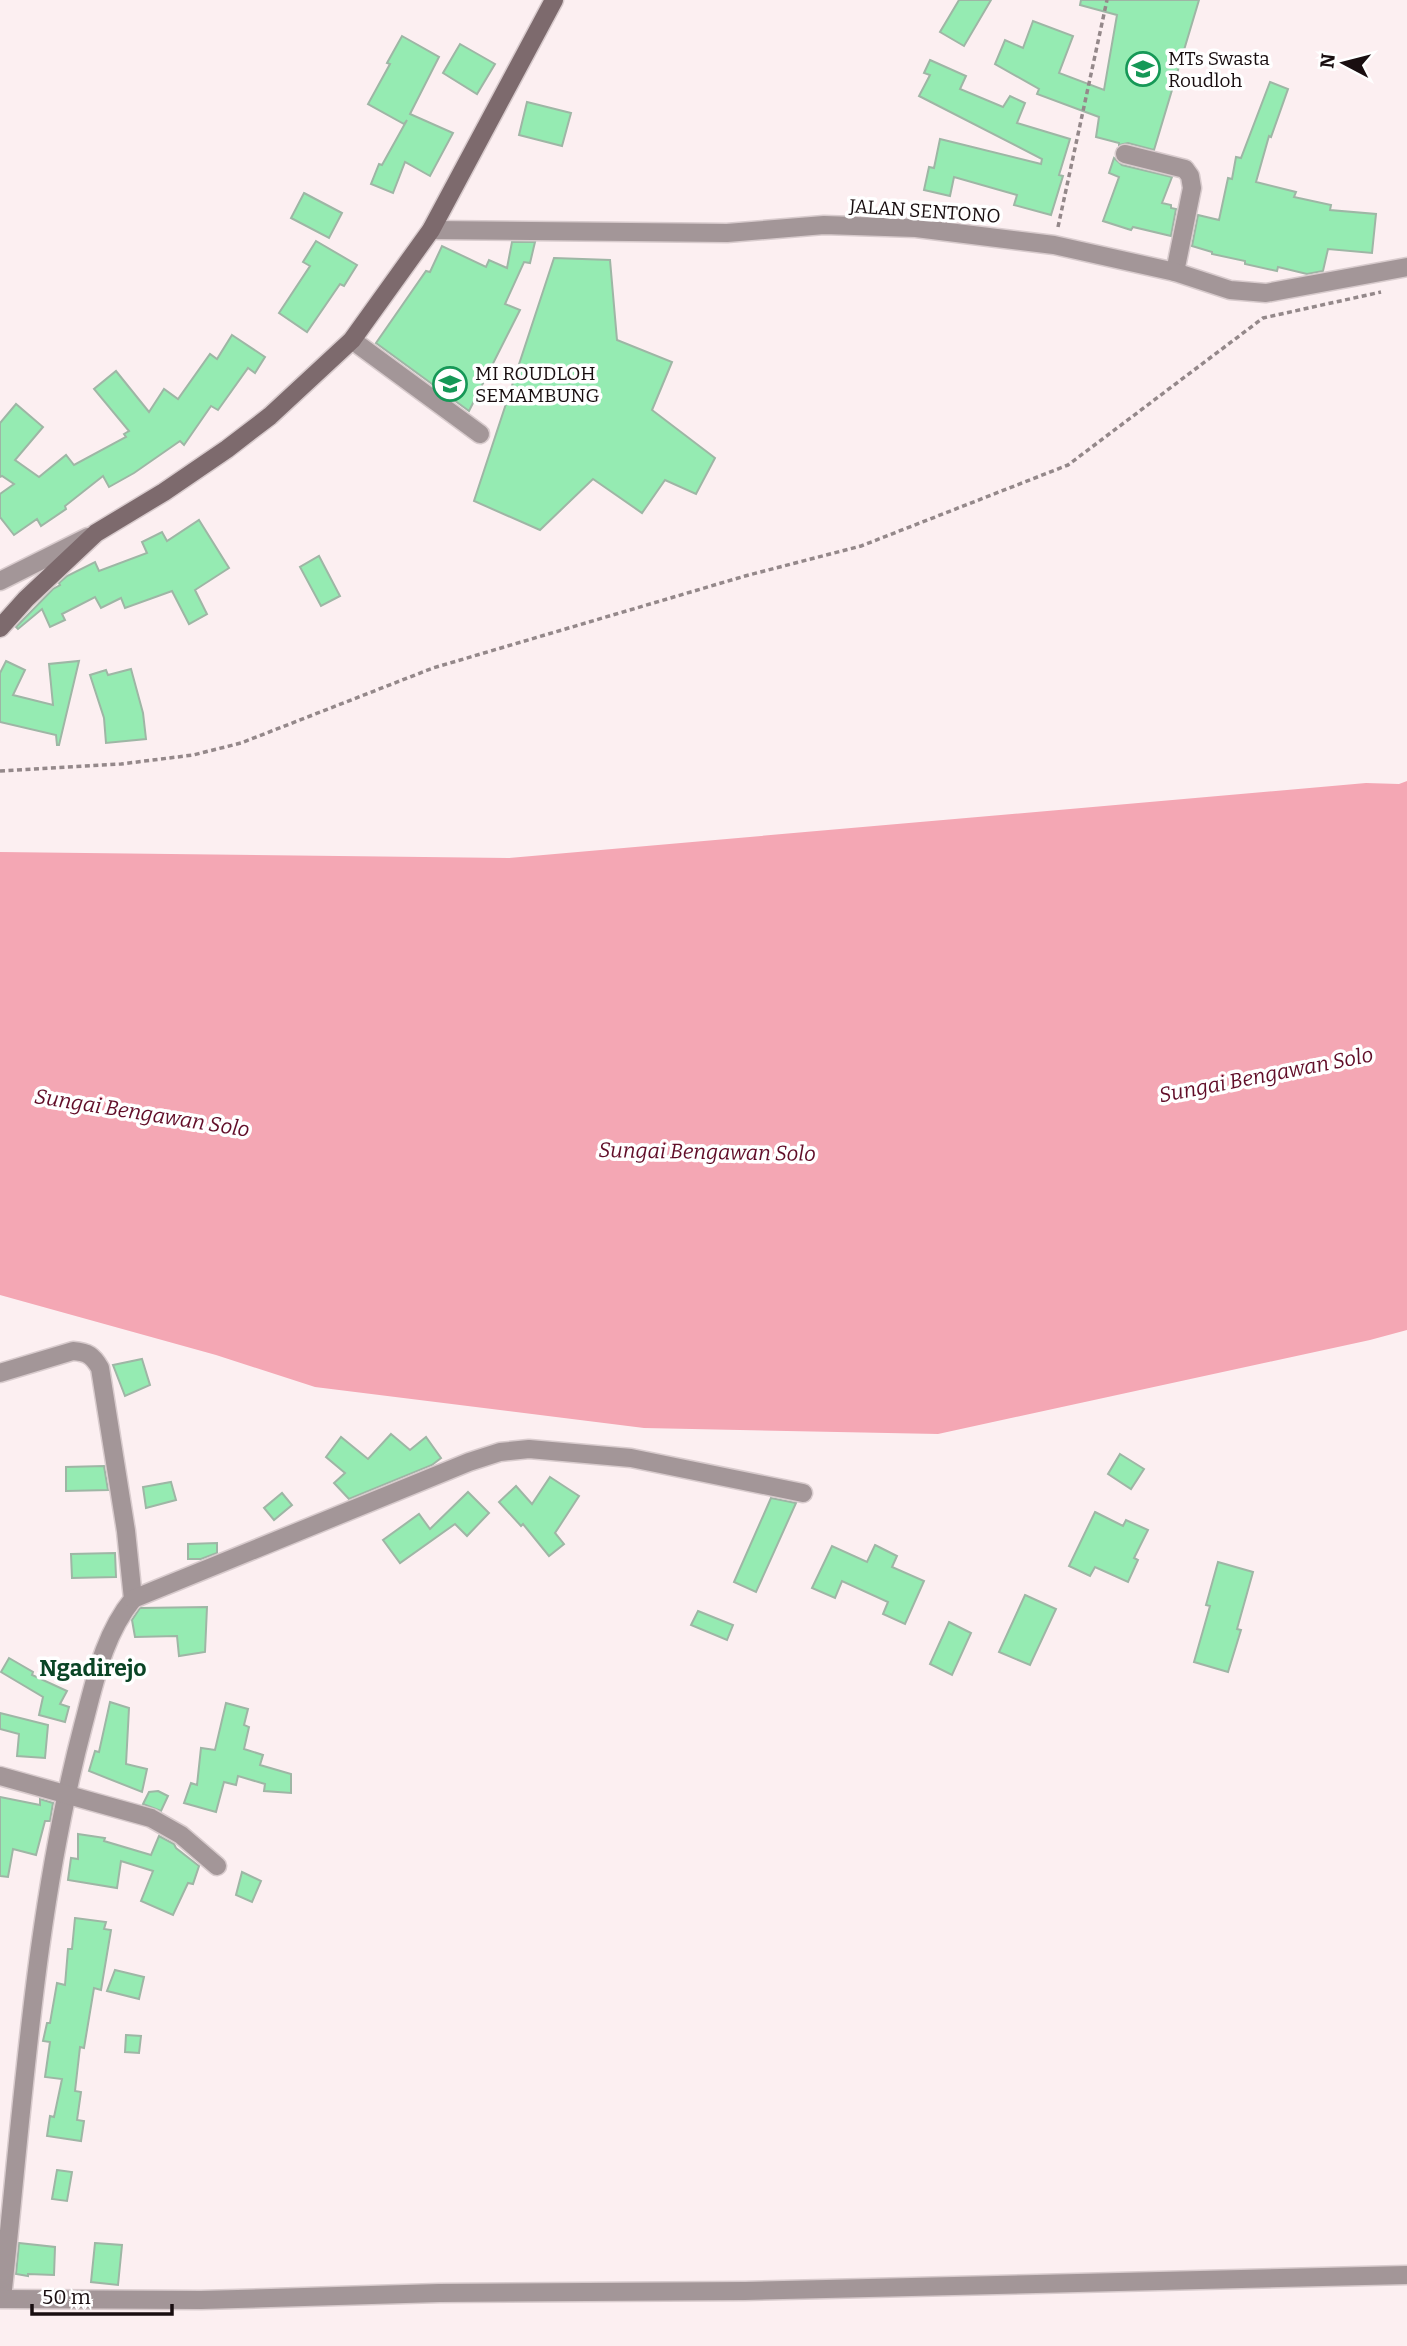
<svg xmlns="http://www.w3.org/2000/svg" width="1407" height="2346" font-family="Bitter,serif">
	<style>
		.water { fill: #f4a7b4 }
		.building { fill: #95ebb2; stroke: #9eb6a5; stroke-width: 2 }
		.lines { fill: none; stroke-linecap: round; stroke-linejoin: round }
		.street-casing { stroke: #d8cbcd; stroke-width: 21 }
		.secondary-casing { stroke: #d8cbcd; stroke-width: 21 }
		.path { stroke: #94888a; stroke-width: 3.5; stroke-dasharray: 5 3.5; stroke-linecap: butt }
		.street { stroke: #a39698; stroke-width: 18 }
		.secondary { stroke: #7d6a6d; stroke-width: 18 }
		.labels { text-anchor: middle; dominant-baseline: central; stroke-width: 7; stroke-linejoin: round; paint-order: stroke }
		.poi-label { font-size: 19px; fill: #190e10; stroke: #fff; text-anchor: start }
		.street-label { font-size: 19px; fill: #190e10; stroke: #fff }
		.water-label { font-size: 21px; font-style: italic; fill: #610d28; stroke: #fff }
		.quarter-label { font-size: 23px; font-weight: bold; fill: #0a4526; stroke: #fff }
	</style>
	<rect width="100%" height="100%" fill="#fceff1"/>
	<polygon class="water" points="1407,781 1407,1330 1370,1340 938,1434 644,1428 315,1387 216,1355 0,1295 0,852 509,858 1366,783 1399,784"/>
	<g class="building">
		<polygon points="959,0 991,0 964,46 940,32"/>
		<polygon points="1081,0 1199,0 1154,150 1128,143 1119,145 1119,143 1096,137 1099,117 1037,94 1039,89 995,64 1005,40 1023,48 1033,21 1073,36 1059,73 1104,90 1117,15 1080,5"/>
		<polygon points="402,36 439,57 410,114 453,133 430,176 405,162 393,193 371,184 379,164 382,165 407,120 404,124 368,104 390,64 387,63"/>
		<polygon points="460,44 495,64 477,94 443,73"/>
		<polygon points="930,60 966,76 960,89 1003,107 1010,96 1025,103 1017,123 1070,139 1059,175 1063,176 1051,215 1014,205 1017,195 954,177 950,196 924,190 929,167 934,168 940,139 1041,164 1042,159 919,96 930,75 924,73"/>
		<polygon points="1270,82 1288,89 1271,137 1269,136 1256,182 1296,192 1294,197 1331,205 1330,210 1376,214 1372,253 1328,249 1323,271 1307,274 1278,267 1277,271 1245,264 1245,261 1212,254 1212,252 1192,246 1198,215 1219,220 1228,178 1232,179 1236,157 1241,158"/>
		<polygon points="527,102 571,113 562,146 519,135"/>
		<polygon points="1114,158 1122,165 1172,177 1162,203 1171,205 1171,208 1176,209 1171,236 1133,227 1131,230 1103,221 1119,177 1109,173"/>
		<polygon points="304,193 342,213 329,238 291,218"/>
		<polygon points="316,241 357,265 344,286 340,284 307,332 279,313 310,266 303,262"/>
		<polygon points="512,242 535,242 530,263 524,262 505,304 520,310 469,411 376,343 426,271 430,272 442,246 486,267 489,260 507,268"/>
		<polygon points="554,258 610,260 617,340 672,362 652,410 715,458 696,494 665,480 642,513 593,479 540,530 474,501"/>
		<polygon points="232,335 265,357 255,373 248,368 218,410 211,406 184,445 180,441 134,473 109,487 103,476 65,506 66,509 41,526 37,519 14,535 0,517 0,494 14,484 2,476 0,477 0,423 16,404 43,427 15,460 39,477 66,455 74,465 126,437 124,434 129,431 94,389 116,371 149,412 164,389 178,399 210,354 217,359"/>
		<polygon points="199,520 229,568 195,590 207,614 189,624 172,591 125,608 121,598 101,608 95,597 62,614 65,620 50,627 42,609 18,629 16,627 53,589 60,585 59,583 67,576 95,562 99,571 147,553 142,542 162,532 167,541"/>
		<polygon points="319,556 340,596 321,606 300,567"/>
		<polygon points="6,661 25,670 13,695 53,705 49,664 79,661 59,745 57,745 56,735 0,722 0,673"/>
		<polygon points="131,669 143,713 146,739 106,743 104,718 90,675 106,670 108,675"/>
		<polygon points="142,1359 150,1385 125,1396 113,1365"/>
		<polygon points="391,1434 410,1450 426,1437 441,1458 432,1465 349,1499 334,1483 345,1473 326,1457 341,1437 368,1459"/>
		<polygon points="1120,1454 1144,1469 1131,1489 1108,1474"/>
		<polygon points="104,1466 108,1490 66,1491 66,1467"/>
		<polygon points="550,1477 579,1496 555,1533 564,1544 549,1556 523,1524 521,1526 499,1502 516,1486 532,1504"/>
		<polygon points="171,1482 176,1500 146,1508 143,1487"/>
		<polygon points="468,1492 489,1513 467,1536 455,1524 400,1563 383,1540 419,1514 430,1529"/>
		<polygon points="282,1493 292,1505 274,1520 264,1508"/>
		<polygon points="771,1498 796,1503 756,1592 734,1582"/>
		<polygon points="1095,1512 1123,1526 1126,1520 1148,1530 1134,1558 1138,1560 1128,1582 1095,1567 1090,1576 1069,1566"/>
		<polygon points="217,1543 217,1553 201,1559 188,1559 188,1544"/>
		<polygon points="875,1545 897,1556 892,1567 924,1581 905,1624 883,1614 888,1602 842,1581 835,1598 812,1588 832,1546 867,1562"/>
		<polygon points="115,1553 116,1577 72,1578 71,1554"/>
		<polygon points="1218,1562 1253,1572 1237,1629 1241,1630 1228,1672 1194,1662 1210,1606 1206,1605"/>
		<polygon points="1025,1595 1056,1609 1030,1665 999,1652"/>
		<polygon points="207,1607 205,1652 179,1656 177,1636 135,1637 132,1620 140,1608"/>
		<polygon points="698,1611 733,1625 727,1640 691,1625"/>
		<polygon points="949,1622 971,1633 952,1675 930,1664"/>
		<polygon points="9,1658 33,1672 32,1675 67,1691 60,1704 69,1707 65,1722 39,1715 43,1697 1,1672"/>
		<polygon points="110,1702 129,1708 126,1764 147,1769 142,1792 89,1771 95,1751 99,1752"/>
		<polygon points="226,1703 248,1709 244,1725 249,1727 244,1749 263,1755 260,1765 291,1774 291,1793 264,1791 265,1784 238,1776 236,1785 224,1782 216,1812 184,1803 191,1783 197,1785 201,1748 215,1750"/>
		<polygon points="0,1713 48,1725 45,1758 17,1756 19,1734 0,1729"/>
		<polygon points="158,1791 168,1796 161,1811 143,1804 149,1792"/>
		<polygon points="0,1797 40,1805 40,1799 53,1803 50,1821 45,1821 36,1855 13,1849 8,1877 0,1876"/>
		<polygon points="78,1834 105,1838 104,1841 151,1855 159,1836 174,1844 176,1848 199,1866 193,1884 188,1883 173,1915 141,1901 153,1871 121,1861 117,1888 68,1880 71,1858 78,1859"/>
		<polygon points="242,1872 261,1881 252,1902 236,1895"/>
		<polygon points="75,1918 106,1922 104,1929 111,1930 101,1990 94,1988 84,2048 80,2047 75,2091 81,2092 77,2120 84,2121 81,2141 47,2136 50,2116 54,2117 62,2079 45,2077 50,2042 43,2041 47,2023 50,2023 57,1983 65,1985 68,1949 72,1949"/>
		<polygon points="115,1970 144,1977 139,1999 107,1991"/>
		<polygon points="126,2035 141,2036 139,2053 125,2052"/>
		<polygon points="57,2170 72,2172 67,2201 52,2199"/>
		<polygon points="19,2243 55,2247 54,2275 28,2274 28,2276 16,2274"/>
		<polygon points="95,2243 122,2245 118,2285 91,2282"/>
	</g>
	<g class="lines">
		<g class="street-casing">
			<g id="street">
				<polyline points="1125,154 1185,169 1190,176 1192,188 1175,272"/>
				<polyline points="431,230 727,233 824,225 916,228 1054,245 1175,272 1230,290 1266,293 1407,267"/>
				<polyline points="352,340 480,434"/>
				<polyline points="0,581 88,537"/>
				<path d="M0,1373l73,-22c15,1 20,5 27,17l26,163 7,68c-30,37 -38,82 -50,127 -49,186 -60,382 -81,572"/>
				<polyline points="133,1599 469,1462 500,1452 529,1449 631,1458 803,1493"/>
				<polyline points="0,1776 151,1818 181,1835 217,1866"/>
				<polyline points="0,2299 201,2300 439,2293 745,2291 1407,2275"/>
			</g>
		</g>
		<g class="secondary-casing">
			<polyline id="secondary" points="0,628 26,599 96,533 164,492 227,449 270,416 352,340 431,230 554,0"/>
		</g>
		<g class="path">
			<polyline points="1058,227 1107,0"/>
			<polyline points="0,771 121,764 193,755 241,743 433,668 745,576 861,546 1068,465 1263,318 1381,292"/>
		</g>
		<use href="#street" class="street"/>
		<use href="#secondary" class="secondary"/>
	</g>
	<defs>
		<g id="school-ring" transform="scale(1.75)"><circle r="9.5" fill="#fff" stroke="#169857" stroke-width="1.5"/><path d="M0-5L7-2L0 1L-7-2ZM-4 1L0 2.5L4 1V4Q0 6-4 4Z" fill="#169857"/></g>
	</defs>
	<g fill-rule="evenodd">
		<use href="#school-ring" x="1143" y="69"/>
		<use href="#school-ring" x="450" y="384"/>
	</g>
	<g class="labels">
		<g class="poi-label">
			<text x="1168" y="58">MTs Swasta<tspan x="1168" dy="22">Roudloh</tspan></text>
			<text x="475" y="373">MI ROUDLOH<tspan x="475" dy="22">SEMAMBUNG</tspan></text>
		</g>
		<g class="street-label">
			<text transform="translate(925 211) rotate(4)">JALAN SENTONO</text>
		</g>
		<g class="water-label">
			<text transform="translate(1266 1075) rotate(-11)">Sungai Bengawan Solo</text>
			<text transform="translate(142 1113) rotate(9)">Sungai Bengawan Solo</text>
			<text transform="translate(707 1152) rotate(1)">Sungai Bengawan Solo</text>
		</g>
		<g class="quarter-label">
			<text x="93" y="1668">Ngadirejo</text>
		</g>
	</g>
	<g transform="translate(1344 63) rotate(277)" stroke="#ffffff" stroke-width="5" paint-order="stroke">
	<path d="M0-5L12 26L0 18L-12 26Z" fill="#190e10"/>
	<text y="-10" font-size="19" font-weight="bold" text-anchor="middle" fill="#190e10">N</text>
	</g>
	<path d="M32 2304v10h140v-10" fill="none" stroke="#190e10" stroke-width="3.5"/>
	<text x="42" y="2304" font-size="21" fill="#190e10" stroke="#ffffff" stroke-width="5" paint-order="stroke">50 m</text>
</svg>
